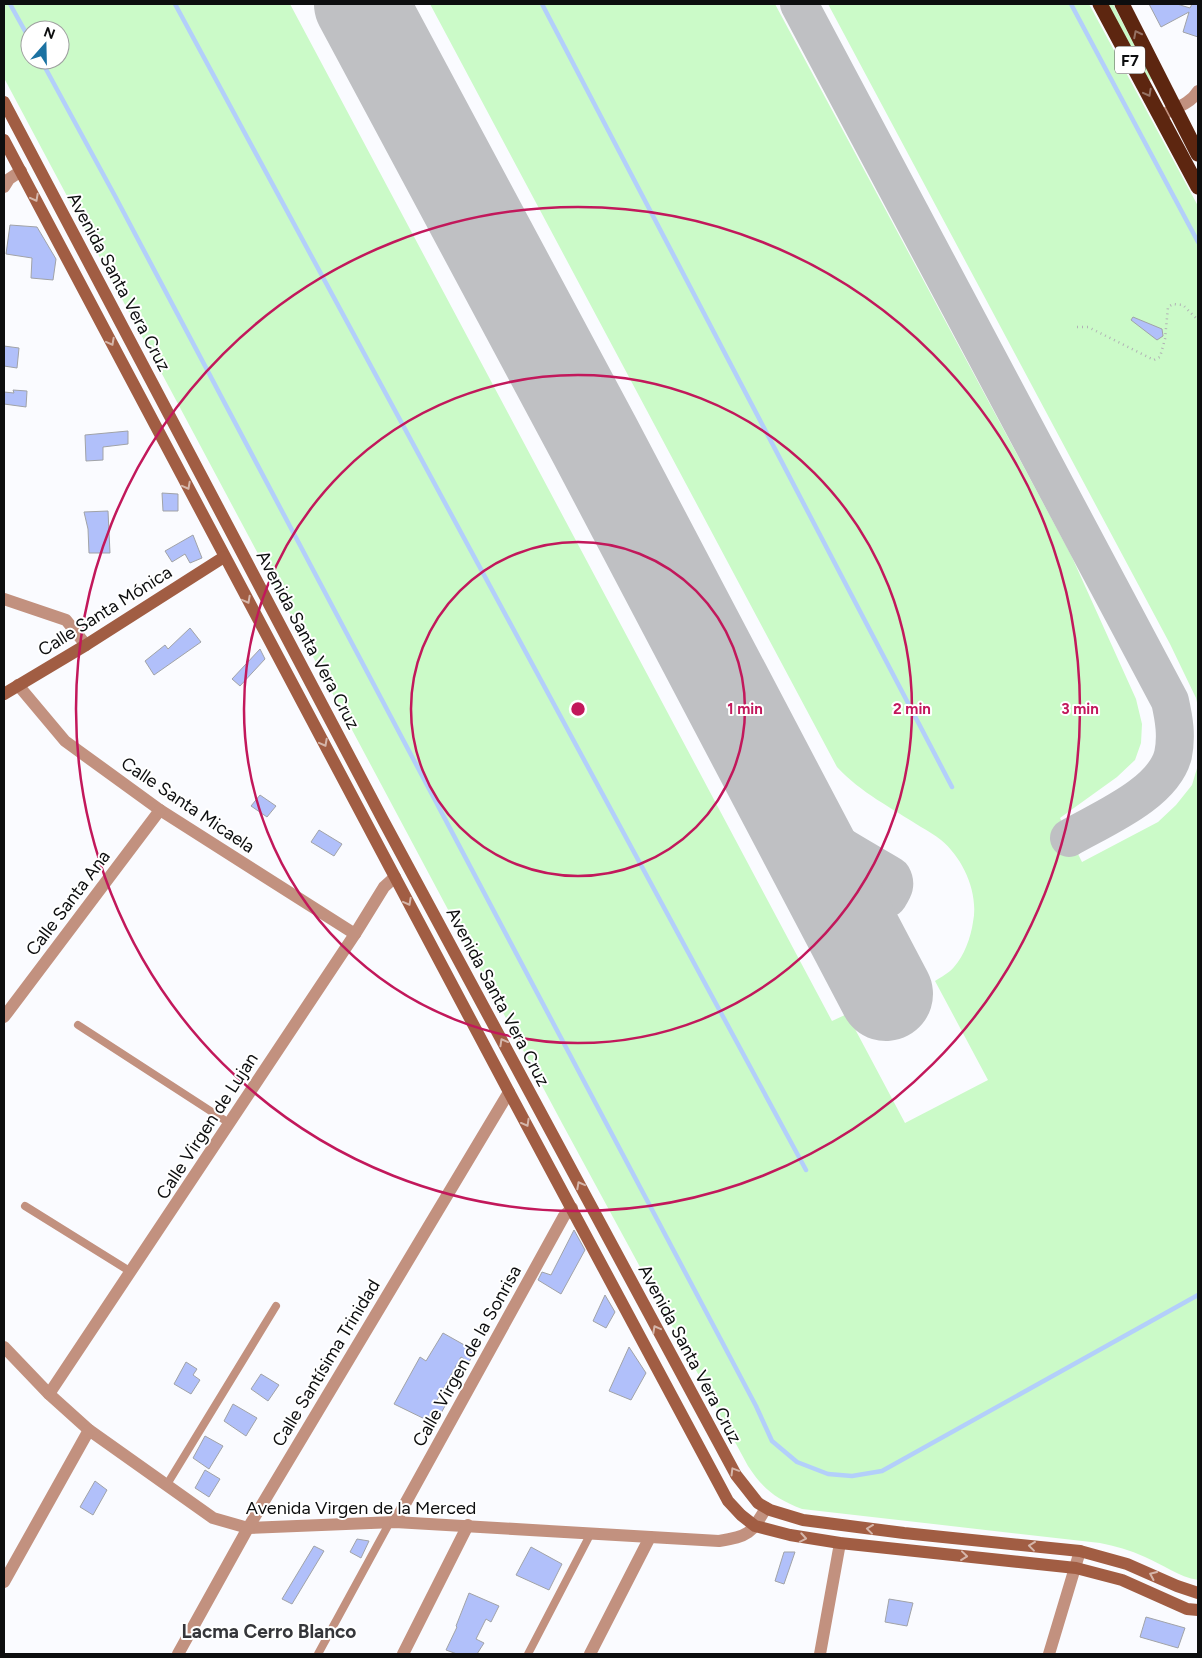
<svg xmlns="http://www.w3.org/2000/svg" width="1202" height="1658" font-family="Figtree,sans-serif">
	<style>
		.green { fill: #cbfac8; fill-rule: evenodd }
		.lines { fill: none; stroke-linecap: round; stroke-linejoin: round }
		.stream { stroke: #b3cffa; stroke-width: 4.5 }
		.taxiway { stroke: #bfc0c3; stroke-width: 38 }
		.runway { stroke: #bfc0c3; stroke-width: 94 }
		.building { fill: #b1c0fa; stroke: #a1a3a7 }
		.path { stroke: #b1b2b5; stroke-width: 2.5; stroke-dasharray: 1 4; stroke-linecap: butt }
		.lane { stroke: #c2917f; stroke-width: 8 }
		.street { stroke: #c2917f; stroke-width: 12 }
		.secondary { stroke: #a15d43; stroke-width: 12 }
		.highway { stroke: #5d2610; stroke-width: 15 }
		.oneway { stroke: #967264 }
		.oneway2 { stroke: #d5b6aa }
		.ring { fill: none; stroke: #c2185b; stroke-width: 2.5 }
		.labels { text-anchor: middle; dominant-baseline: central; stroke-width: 4; stroke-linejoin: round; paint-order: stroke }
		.shield { fill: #fff; stroke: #565657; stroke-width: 1 }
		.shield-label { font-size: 16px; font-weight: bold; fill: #0d0e0f }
		.street-label { font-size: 18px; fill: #0d0e0f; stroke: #fff }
		.neighbourhood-label { font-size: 19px; font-weight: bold; fill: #35363a; stroke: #fff }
		.centre { fill: #c2185b; stroke: #fff; stroke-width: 2.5 }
		.ring-label { font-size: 15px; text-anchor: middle; font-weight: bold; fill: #c2185b; stroke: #fff; stroke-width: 4; stroke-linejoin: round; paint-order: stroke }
	</style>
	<rect width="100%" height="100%" fill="#fafbff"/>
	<g class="green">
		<path d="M4,4h286l542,1017 15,-7 58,109 83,-43 -53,-99c6,-4 14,-8 19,-14 10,-11 17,-30 19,-45 6,-29 -10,-64 -32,-82 -6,-5 -13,-9 -20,-13 -29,-19 -60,-34 -84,-60l-407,-763h345l296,551 65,144 6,25 -1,19 -6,17 -18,17 -57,41 22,44 76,-40 18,-17 16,-20 6,-20v815c-19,-3 -36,-16 -53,-23 -15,-7 -30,-11 -45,-14l-298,-34c-26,-10 -39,-20 -54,-43l-185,-341 -559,-1047zM30,30h30v30h-30z"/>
		<polygon points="828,4 1089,4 1198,206 1198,707 1196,698 1170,644"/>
		<polygon points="1107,4 1113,4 1152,79 1147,81"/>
	</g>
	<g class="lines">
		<g class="stream">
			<polyline points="10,4 30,40"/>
			<polyline points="175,4 806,1170"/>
			<polyline points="542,4 952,787"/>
			<polyline points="1071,4 1198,242"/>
			<polyline points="41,60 115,196 756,1406 772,1441 797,1462 828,1474 852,1476 882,1471 1198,1295"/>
		</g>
		<g class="taxiway">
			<path d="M799,4l371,697c4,18 7,35 3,54 -10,39 -71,64 -104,83"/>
			<path d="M787,806c31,29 68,48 105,70 5,9 1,14 -4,22"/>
		</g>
		<polyline class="runway" points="361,4 594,439 886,994"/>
	</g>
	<g class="building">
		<polygon points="1149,4 1177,4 1190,8 1192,4 1198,4 1198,37 1183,32 1189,12 1161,27"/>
		<polygon points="10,225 37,227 56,259 53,280 31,278 32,258 6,254"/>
		<polygon points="1133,317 1162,329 1163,336 1157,340 1131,320"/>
		<polygon points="4,346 19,348 17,368 4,366"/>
		<polygon points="13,390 27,391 26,407 4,404 4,392 14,393"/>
		<polygon points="128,431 128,444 103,447 103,460 86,461 85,435"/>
		<polygon points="162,493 178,494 178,511 163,511"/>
		<polygon points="108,511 110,553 89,553 88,529 84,512"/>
		<polygon points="193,535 202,558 190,563 185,554 172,562 165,551"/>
		<polygon points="190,628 201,642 154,675 145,661 165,645 168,649"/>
		<polygon points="260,649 265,659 240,686 232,679"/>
		<polygon points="260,795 276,806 267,817 251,806"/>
		<polygon points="319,830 342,844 334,856 311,842"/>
		<polygon points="574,1230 585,1250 561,1294 538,1280 542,1272 551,1275"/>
		<polygon points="605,1295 615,1312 606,1328 593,1321"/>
		<polygon points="443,1333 475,1351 469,1362 461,1357 436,1402 445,1406 435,1424 394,1404 420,1357 426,1361"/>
		<polygon points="629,1347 646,1373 631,1400 609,1391"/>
		<polygon points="186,1362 197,1369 193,1375 200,1380 191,1394 174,1384"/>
		<polygon points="261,1374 279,1385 268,1401 251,1389"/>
		<polygon points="233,1404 257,1418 246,1436 224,1421"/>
		<polygon points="205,1436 223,1446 209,1469 193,1458"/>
		<polygon points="205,1470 220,1479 209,1497 195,1488"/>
		<polygon points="95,1481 107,1490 93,1515 80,1507"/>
		<polygon points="357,1539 369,1541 361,1558 350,1552"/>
		<polygon points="314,1546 324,1551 292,1604 282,1599"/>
		<polygon points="531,1547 562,1564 549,1590 516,1575"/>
		<polygon points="784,1552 795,1552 784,1584 775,1581"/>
		<polygon points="469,1593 499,1606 491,1622 486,1619 476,1639 484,1643 477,1654 457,1654 446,1650 457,1627 456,1626"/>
		<polygon points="889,1599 913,1603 907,1626 885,1622"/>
		<polygon points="1146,1617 1185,1628 1178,1648 1140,1637"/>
	</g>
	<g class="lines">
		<polyline class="path" points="1077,327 1088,327 1154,360 1160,357 1165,339 1168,307 1173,304 1183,305 1198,320"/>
		<g class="lane">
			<polyline points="78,1025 229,1123"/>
			<polyline points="25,1206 131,1272"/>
			<polyline points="166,1486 276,1306"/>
			<polyline points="318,1654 390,1522"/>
			<polyline points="528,1654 591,1533"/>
		</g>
		<g class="street">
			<path d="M1166,113c12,-6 25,-10 32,-22"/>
			<polyline points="4,187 9,179 21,171"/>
			<polyline points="4,599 66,620 86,645"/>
			<polyline points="18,685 65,741 160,810 355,934"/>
			<polyline points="4,1017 160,810"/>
			<path d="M4,1347l45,47 40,36 124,88 35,10 147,-6 324,19c30,-5 32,-7 47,-33"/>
			<polyline points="49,1394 355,934 384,887 395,877"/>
			<polyline points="395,1522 564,1216 572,1208"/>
			<polyline points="4,1582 89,1430"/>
			<polyline points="178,1654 248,1528 509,1092"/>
			<polyline points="403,1654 468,1525"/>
			<polyline points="590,1654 650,1537"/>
			<polyline points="820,1654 840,1543"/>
			<polyline points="1049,1654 1080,1551"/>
		</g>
		<g class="secondary">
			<polyline points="4,102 383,820 736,1475 758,1503 770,1510 803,1520 904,1533 1080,1551 1127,1564 1177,1586 1198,1593"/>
			<polyline points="4,140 509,1092 728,1501 741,1515 755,1526 790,1535 840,1543 1076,1568 1122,1580 1187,1609 1198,1610"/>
			<polyline points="4,694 86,645 224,557"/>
		</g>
		<g class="highway">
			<polyline points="1100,4 1198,187"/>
			<polyline points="1122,4 1198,154"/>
		</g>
	</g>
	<defs><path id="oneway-chevron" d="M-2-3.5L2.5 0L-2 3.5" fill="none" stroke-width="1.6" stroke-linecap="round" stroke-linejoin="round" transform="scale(1.25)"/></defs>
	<g class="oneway">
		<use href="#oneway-chevron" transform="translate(1137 34) rotate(-117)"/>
		<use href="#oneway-chevron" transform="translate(1148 93) rotate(62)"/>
	</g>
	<g class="oneway2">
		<use href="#oneway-chevron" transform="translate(35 198) rotate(62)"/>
		<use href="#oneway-chevron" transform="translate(111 342) rotate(62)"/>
		<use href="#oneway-chevron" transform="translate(187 486) rotate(62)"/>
		<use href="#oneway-chevron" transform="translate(247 600) rotate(62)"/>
		<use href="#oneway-chevron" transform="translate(324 743) rotate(62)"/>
		<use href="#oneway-chevron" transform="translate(408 902) rotate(62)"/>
		<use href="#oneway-chevron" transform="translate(503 1042) rotate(-119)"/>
		<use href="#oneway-chevron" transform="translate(526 1123) rotate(61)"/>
		<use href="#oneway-chevron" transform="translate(580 1185) rotate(-118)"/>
		<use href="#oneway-chevron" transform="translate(656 1329) rotate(-118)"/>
		<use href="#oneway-chevron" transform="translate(734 1471) rotate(-121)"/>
		<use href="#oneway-chevron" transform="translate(870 1529) rotate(-173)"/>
		<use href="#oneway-chevron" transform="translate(803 1538) rotate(10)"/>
		<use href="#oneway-chevron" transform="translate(1032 1546) rotate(-173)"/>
		<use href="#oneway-chevron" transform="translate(964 1556) rotate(6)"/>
		<use href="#oneway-chevron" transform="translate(1153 1575) rotate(-156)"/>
	</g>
	<g class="ring">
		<circle cx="578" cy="709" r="167"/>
		<circle cx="578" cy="709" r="334"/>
		<circle cx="578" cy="709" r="502"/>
	</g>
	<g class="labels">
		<rect class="shield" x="1115" y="46.5" width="30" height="27" rx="4"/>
		<g class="shield-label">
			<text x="1130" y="60">F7</text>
		</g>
		<g class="street-label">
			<text transform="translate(119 282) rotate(62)">Avenida Santa Vera Cruz</text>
			<text transform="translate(105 611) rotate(-32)">Calle Santa Mónica</text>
			<text transform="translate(308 640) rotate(62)">Avenida Santa Vera Cruz</text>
			<text transform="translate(188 805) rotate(34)">Calle Santa Micaela</text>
			<text transform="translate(68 903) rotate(-53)">Calle Santa Ana</text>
			<text transform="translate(498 997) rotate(62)">Avenida Santa Vera Cruz</text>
			<text transform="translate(207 1126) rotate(-57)">Calle Virgen de Lujan</text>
			<text transform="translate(690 1354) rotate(62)">Avenida Santa Vera Cruz</text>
			<text transform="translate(467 1356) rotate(-61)">Calle Virgen de la Sonrisa</text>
			<text transform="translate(326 1363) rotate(-59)">Calle Santísima Trinidad</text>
			<text x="361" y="1508">Avenida Virgen de la Merced</text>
		</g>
		<g class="neighbourhood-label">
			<text x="269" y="1631">Lacma Cerro Blanco</text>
		</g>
	</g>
	<circle cx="578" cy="709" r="8" class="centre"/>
	<g class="ring-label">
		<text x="745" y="714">1 min</text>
		<text x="912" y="714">2 min</text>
		<text x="1080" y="714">3 min</text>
	</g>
	<rect width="1202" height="1658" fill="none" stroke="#0d0e0f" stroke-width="10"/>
	<g transform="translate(45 45) rotate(20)"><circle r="24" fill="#ffffff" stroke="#9e9f9f"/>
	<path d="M0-4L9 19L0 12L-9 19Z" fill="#1b72a2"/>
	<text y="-8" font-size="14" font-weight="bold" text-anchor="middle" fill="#0d0e0f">N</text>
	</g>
</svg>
